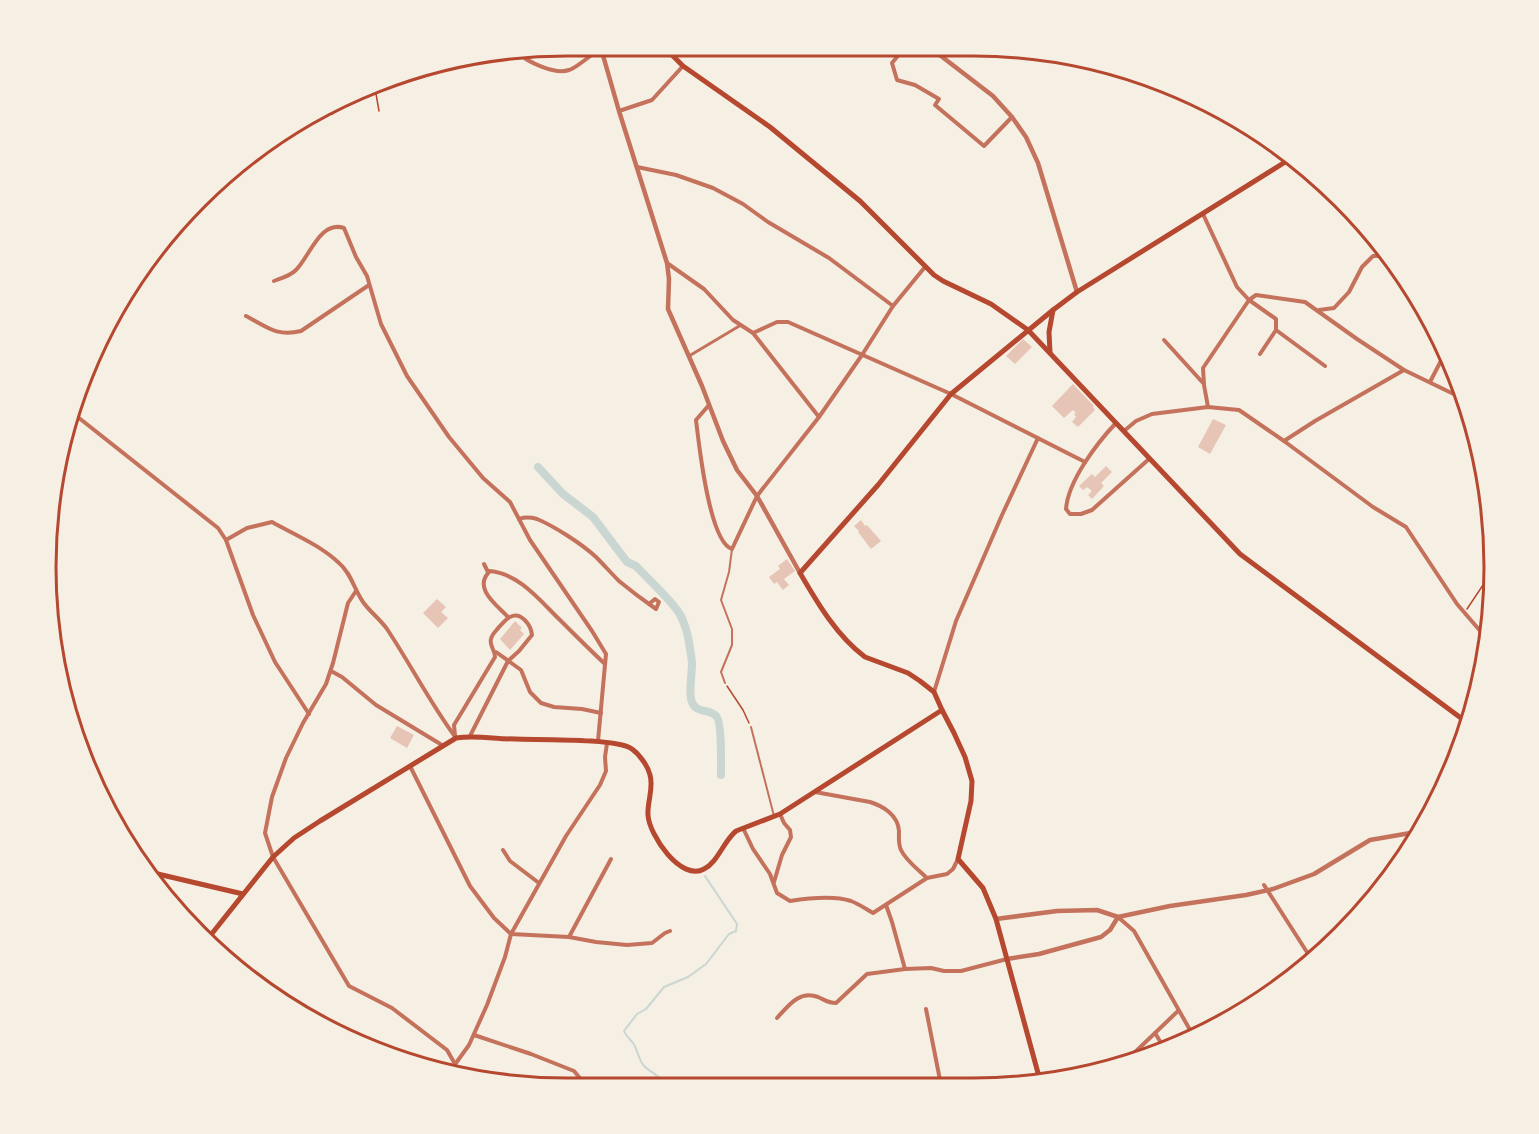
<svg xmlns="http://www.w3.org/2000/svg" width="1539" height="1134" font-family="'Nunito Sans',sans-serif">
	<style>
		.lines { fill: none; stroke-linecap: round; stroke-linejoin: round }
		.stream { stroke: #c9d6d2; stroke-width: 2 }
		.canal { stroke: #c9d6d2; stroke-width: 8 }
		.building { fill: #e6c5b7 }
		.path { stroke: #b5482f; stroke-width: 1.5 }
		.service { stroke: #c5725c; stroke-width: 2 }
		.pedestrian { stroke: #c5725c; stroke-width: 3 }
		.minor { stroke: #c5725c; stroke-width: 4 }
		.tertiary { stroke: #c5725c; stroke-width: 4.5 }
		.secondary { stroke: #b5482f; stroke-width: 5 }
		.rim { fill: none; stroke: #b5482f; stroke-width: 3 }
	</style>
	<rect width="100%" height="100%" fill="#f6efe4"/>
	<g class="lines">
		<path class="stream" d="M664,1087c-2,-11 -13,-14 -20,-21 -6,-7 -6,-16 -11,-23 -3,-4 -7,-7 -9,-12l13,-17 9,-5 18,-22 24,-10 18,-13 23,-30 7,-3 1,-7 -32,-48"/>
		<path class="canal" d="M538,467l25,27 30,23 34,45 9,4c12,13 31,30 41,44 10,13 13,36 15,53 0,12 -3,25 -1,36 4,16 18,9 25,17 6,5 5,49 5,59"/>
	</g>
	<g class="building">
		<polygon points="1023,339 1032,347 1015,364 1006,356"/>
		<polygon points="1073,384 1094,406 1093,407 1095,410 1078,427 1072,422 1076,417 1074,414 1076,413 1073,410 1064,418 1052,406"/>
		<polygon points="1213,419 1226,425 1210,454 1198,447"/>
		<polygon points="1106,466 1112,472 1101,483 1104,486 1092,499 1088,495 1092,491 1087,487 1083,490 1079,486 1092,474 1095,477"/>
		<polygon points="861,520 865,526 867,525 881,541 871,549 858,532 859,531 854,526"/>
		<polygon points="787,559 795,571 784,579 789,585 783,590 777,582 774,584 769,577 780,569 778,566"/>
		<polygon points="437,599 446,607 441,612 448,618 438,628 423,613"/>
		<polygon points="515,621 522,628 520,630 524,634 510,650 500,639"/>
		<polygon points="397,726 414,735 407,748 390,738"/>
	</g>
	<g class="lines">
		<g class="path">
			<polyline points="375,88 379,111"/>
			<polyline points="1467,609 1485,582 1491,584"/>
			<polyline points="727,686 743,710 749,723"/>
		</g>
		<g class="service">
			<polyline points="725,683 721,672 732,645 732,629 721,600 729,572 732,549"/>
			<polyline points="751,727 774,816"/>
		</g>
		<polyline class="pedestrian" points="689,356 741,325"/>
		<g class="minor">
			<polyline points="906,46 892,63 897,80 915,85 939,99 935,105 984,146 1012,117"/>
			<path d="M517,52c10,10 38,23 52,18 7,-2 22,-15 28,-19l4,-2"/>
			<polyline points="326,111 332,113"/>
			<polyline points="619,111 652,100 683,66"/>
			<polyline points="637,167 676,175 713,188 743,204 768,222 829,258 893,306"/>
			<polyline points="1203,214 1237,287 1249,300 1276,319 1276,330 1325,366"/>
			<polyline points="667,263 704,289 733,320 753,333 819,417"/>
			<path d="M274,281c8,-3 16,-5 22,-11 14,-14 24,-50 48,-42l12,29 11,19 14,48 26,52 42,61 34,41 27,24 20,38 62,91 14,23 -8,87"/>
			<polyline points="1319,310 1334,308 1349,292 1362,267 1373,256 1385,256 1391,258"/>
			<path d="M246,316c21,11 31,21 55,15l68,-46"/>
			<polyline points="753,333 777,322 788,322 951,394 1085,462"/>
			<polyline points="1164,340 1204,384"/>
			<polyline points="1260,354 1276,330"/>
			<polyline points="1430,382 1446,351"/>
			<path d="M709,405l-13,15c3,24 13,122 36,129l25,-53 62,-79 43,-62 31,-49 32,-39"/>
			<polyline points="1208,407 1204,385 1203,368 1249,300 1256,295 1305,302 1357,339 1404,370 1464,399"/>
			<polyline points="79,418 218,528 226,540 253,615 275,662 309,714"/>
			<path d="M1116,423c-19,20 -48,58 -50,86l4,5h11l11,-4 57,-51"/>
			<polyline points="1124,431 1136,421 1152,414 1208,407 1239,410 1284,441 1373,507 1406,527 1457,604 1488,640"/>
			<polyline points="1284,441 1315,421 1404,370"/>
			<path d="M519,519c6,-2 11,-2 18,0 17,7 45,25 59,38 8,8 15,16 23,24 12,10 24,19 37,28l3,-7 -4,-3 -6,5"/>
			<path d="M226,540l21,-12 25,-6c23,13 48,23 67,41 12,10 15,26 24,39 7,10 17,17 24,27 24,36 43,74 69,109"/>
			<polyline points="484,564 488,572"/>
			<polyline points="356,591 348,603 333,663 326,684 303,723 286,758 272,797 265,833 273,857 349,986 392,1008 447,1050 455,1064"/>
			<path d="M508,617c-11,-12 -36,-29 -18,-46 30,3 51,31 71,50 15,15 29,29 44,43"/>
			<polyline points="496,652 521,670 530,692 541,703 554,707 582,709 601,713"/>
			<polyline points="331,671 342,677 376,705 442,745"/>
			<polyline points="934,692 956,621 1002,515 1038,438"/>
			<path d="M455,736l-1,-11 41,-68c0,-7 -6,-12 -4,-18 1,-5 5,-8 8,-12 3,-3 7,-8 11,-10 11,-6 21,8 22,18l-13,16 -11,10 -38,75"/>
			<polyline points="410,766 470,886 494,918 511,934 569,937 596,942 627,945 652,943 665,933 670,931"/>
			<path d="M815,792l55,10c13,4 28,13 29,29 0,6 -1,13 2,19 5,11 18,20 26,28"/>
			<path d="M743,828l10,21 17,25 7,19 13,8c19,-3 43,-6 61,0 8,3 15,8 22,12l54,-35 20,-4 6,-5 5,-10"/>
			<polyline points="503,850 510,861 539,883"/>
			<polyline points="774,882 782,855 791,837 790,830 784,823 780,814"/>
			<polyline points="1264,885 1312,960"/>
			<polyline points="886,905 892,922 905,969"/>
			<polyline points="1118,917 1134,931 1194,1037"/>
			<polyline points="569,937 611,859"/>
			<polyline points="926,1009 941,1085"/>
			<path d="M777,1018c11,-12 22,-28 41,-21 7,3 10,6 18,6l31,-29 38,-5 26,-1 13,3h17l46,-12"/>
			<polyline points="1155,1033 1166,1051"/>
			<polyline points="474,1035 531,1054 574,1071 584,1083 585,1088"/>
			<polyline points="1133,1060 1131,1056 1178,1011"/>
			<polyline points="448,1074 469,1045 487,1005 505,957 511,934 566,836 600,785 606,771 605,757 607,743"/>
			<polyline points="1021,1085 1039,1078"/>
		</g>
		<g class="tertiary">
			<polyline points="600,45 619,111 667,263 669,279 668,309 702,386 723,441 737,470 757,496 800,573"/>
			<polyline points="928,46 993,96 1012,117 1026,137 1038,163 1077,292"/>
			<polyline points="996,919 1057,911 1097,910 1118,917 1170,906 1246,895 1273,889 1314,874 1370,840 1422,831"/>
			<polyline points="1007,959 1039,954 1101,937 1110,930 1118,917"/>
		</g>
		<g class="secondary">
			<polyline points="662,45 683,66 770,127 860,201 934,275 943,281 991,304 1028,330 1240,554 1469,724"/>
			<polyline points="1050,353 1049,332 1053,310"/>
			<polyline points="145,871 243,894"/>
			<path d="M206,941l67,-84 21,-19 26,-17 136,-83c20,-3 38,1 59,1 22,1 102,-1 117,10 7,5 16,17 18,26 4,13 -3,27 -2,40 1,20 33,67 56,54 14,-7 19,-27 32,-38l44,-17 162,-104"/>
			<path d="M1041,1084l-45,-165 -13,-31 -25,-29 13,-58 1,-20 -7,-24 -11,-24 -12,-23 -8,-18 -14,-11 -12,-8 -43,-16c-28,-21 -47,-53 -65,-84l78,-88 73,-91 102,-84 24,-18 213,-133"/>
		</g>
	</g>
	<path d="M0 0H1539V1134H0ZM567 56H973A511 511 0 0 1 1484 567V567A511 511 0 0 1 973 1078H567A511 511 0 0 1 56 567V567A511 511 0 0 1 567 56Z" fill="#f6efe4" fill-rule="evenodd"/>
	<path class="rim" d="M567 56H973A511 511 0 0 1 1484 567V567A511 511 0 0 1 973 1078H567A511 511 0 0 1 56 567V567A511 511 0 0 1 567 56Z"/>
</svg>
